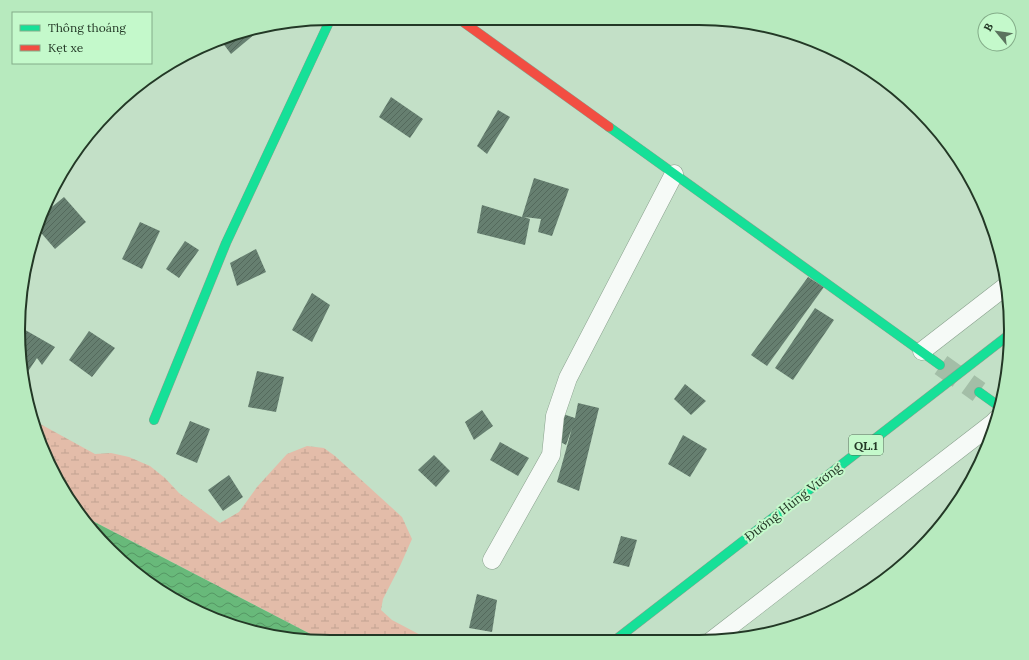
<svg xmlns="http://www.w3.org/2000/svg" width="1029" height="660" font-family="Lora,serif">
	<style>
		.wetland { fill: url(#wetland-marsh) }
		.water { fill: url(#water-waves) }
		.building { fill: url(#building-hatch) }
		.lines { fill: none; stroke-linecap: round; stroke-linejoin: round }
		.secondary-tunnel { stroke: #a3bea7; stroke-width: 22; stroke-dasharray: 22 11; stroke-linecap: butt }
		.street-casing { stroke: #89a08d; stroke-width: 19 }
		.fast-casing { stroke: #89a08d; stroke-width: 10 }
		.jam-casing { stroke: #89a08d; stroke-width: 10 }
		.street { stroke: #f6faf7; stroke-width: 18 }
		.fast { stroke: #16e098; stroke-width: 9 }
		.jam { stroke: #f24e42; stroke-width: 9 }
		.labels { text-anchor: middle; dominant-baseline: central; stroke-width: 4; stroke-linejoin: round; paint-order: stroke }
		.shield { fill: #c4f9cb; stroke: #537258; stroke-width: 1 }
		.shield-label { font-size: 12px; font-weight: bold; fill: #233826 }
		.street-label { font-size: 13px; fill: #233826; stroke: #c4f9cb }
		.rim { fill: none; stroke: #233826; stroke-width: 2 }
	</style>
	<defs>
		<pattern id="wetland-marsh" width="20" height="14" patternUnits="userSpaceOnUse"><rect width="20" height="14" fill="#e3bca9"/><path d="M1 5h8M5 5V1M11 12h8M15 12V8" fill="none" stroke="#c2a291"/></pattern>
		<pattern id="water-waves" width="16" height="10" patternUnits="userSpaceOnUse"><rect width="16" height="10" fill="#68b97a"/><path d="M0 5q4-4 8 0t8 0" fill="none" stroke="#559764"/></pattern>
		<pattern id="building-hatch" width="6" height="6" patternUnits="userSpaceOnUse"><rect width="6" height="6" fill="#667f70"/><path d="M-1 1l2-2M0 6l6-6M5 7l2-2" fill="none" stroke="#54695c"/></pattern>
	</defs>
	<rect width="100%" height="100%" fill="#c3e0c7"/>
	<polygon class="wetland" points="33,420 95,454 111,453 129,457 150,466 165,478 179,493 220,523 239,512 257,487 287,454 307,446 324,448 335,456 402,517 412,539 400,566 383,599 381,610 392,620 430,640 322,640 85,517 60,486"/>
	<polygon class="water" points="85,517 322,640 290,639 210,618 124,565"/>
	<g class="building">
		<polygon points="249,31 254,31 256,33 231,54 222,42 230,34"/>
		<polygon points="391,97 423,119 410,138 379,117"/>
		<polygon points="498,110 510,117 487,154 477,146"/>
		<polygon points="534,178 569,189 552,236 538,232 541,219 524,217 530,219 525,245 477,233 482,205 522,217"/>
		<polygon points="64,197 86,222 55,249 36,227 42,215"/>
		<polygon points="140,222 160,231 142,269 122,259"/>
		<polygon points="185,241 199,250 179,278 166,269"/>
		<polygon points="256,249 266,272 237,286 230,263"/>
		<polygon points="808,277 824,287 767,366 751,355"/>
		<polygon points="312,293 330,305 312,342 292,330"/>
		<polygon points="815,308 834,320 793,380 775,368"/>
		<polygon points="20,327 55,347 42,365 37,358 25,376"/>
		<polygon points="89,331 115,348 92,377 69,360"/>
		<polygon points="257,371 284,377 276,412 248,407"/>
		<polygon points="685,384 706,401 691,415 674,399"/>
		<polygon points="578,403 599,408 579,491 557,482 572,428 566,445 553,438 557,412 575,418"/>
		<polygon points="482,410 493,426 474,440 465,422"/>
		<polygon points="190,421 210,429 197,463 176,454"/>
		<polygon points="683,435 707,449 690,477 668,464"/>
		<polygon points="500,442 529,458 518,476 490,460"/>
		<polygon points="434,455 450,471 436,487 418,470"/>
		<polygon points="229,475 243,497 223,511 208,490"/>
		<polygon points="621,536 637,540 629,567 613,563"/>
		<polygon points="477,594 497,600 492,632 469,628"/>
	</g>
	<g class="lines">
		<polyline class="secondary-tunnel" points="941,365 979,392"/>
		<g class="street-casing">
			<g id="street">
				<polyline points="922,351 1006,286"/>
				<polyline points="492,560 551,455 555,416 568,378 674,174"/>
				<polyline points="711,641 993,423 997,419"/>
			</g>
		</g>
		<g class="fast-casing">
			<g id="fast">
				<polyline points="609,127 940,365"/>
				<polyline points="979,392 1000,407"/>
				<polyline points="154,420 226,243 331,18"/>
				<polyline points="614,641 1010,334"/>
			</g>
		</g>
		<g class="jam-casing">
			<polyline id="jam" points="459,19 609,127"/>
		</g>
		<use href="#street" class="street"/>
		<use href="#fast" class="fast"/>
		<use href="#jam" class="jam"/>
	</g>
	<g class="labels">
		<rect class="shield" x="849" y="435" width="34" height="20" rx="3"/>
		<g class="shield-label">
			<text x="866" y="445">QL.1</text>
		</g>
		<g class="street-label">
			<text transform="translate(793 502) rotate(-38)">Đường Hùng Vương</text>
		</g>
	</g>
	<path d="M0 0H1029V660H0ZM330 25H699A305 305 0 0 1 1004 330V330A305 305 0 0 1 699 635H330A305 305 0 0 1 25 330V330A305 305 0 0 1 330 25Z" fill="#b7eabe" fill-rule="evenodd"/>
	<path class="rim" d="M330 25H699A305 305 0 0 1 1004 330V330A305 305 0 0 1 699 635H330A305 305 0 0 1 25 330V330A305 305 0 0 1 330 25Z"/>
	<rect x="12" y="12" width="140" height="52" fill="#c4f9cb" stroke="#84ac89"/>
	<rect x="20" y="25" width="20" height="6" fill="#16e098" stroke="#84ac89"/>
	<text x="48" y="32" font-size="12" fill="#233826">Thông thoáng</text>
	<rect x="20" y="45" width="20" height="6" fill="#f24e42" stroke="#84ac89"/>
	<text x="48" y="52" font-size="12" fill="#233826">Kẹt xe</text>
	<g transform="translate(997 32) rotate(299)"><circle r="19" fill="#c4f9cb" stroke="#84ac89"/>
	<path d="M0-3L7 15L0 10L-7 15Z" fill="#5b735e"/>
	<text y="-6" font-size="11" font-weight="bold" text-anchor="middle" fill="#233826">B</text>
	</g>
</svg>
